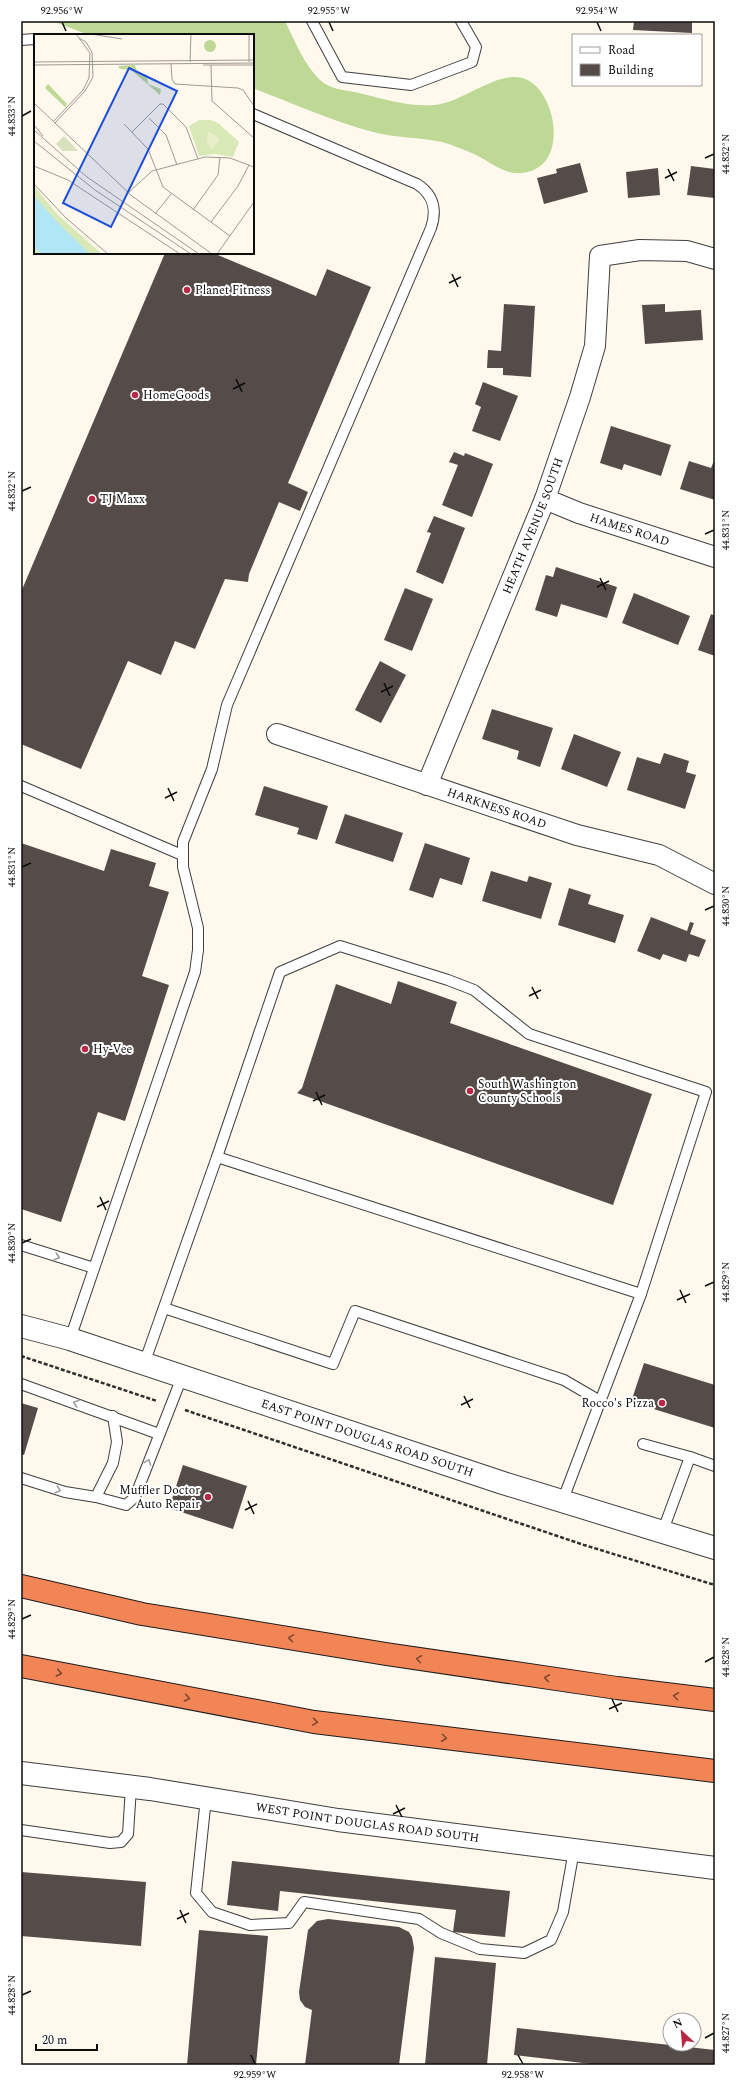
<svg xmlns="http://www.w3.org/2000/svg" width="736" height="2086" font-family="Spectral,serif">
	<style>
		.forest { fill: #bed896 }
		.building { fill: #554c49 }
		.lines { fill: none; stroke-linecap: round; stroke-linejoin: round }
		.service-casing { stroke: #3f3f3f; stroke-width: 12 }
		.minor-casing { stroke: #3f3f3f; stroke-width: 22 }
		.tertiary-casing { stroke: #3f3f3f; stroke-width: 24 }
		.motorway-casing { stroke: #1d1d1d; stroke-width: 24 }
		.path { stroke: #2e2e2e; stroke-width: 2.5; stroke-dasharray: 4 2; stroke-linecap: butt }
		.service { stroke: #fff; stroke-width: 10 }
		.minor { stroke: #fff; stroke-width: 20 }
		.tertiary { stroke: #fff; stroke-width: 22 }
		.motorway { stroke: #f28556; stroke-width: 22 }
		.oneway { stroke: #9e9e9e }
		.oneway2 { stroke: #7f4831 }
		.ticks { fill: none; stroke: #0c0c0c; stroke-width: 1.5 }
		.poi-dot { fill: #ba2744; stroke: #fff; stroke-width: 1.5 }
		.labels { text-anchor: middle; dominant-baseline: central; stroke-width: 4; stroke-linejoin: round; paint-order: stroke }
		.poi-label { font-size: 12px; fill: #0c0c0c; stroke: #fff; text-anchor: start }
		.street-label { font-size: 12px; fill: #0c0c0c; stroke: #fff }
		.inset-road { fill: none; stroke: #9e9a92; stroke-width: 1 }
		.view { fill: #1d4ed8; fill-opacity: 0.15; stroke: #1d4ed8; stroke-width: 2 }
		.inset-edge { fill: none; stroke: #0c0c0c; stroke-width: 2 }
		.neatline { fill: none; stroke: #0c0c0c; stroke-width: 1.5 }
		.ticks-label { font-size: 10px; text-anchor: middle; fill: #0c0c0c }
	</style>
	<rect width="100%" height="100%" fill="#fff8ec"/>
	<path class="forest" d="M52,21h233c10,20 19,44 35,59 10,10 27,10 39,13 25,6 50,14 75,12 36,-3 79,-52 107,-13 20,28 20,83 -26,81 -14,-1 -28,-13 -41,-19 -10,-4 -21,-9 -32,-12 -23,-5 -46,-4 -69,-10 -41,-11 -81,-29 -120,-44v-53h-164z"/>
	<g class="building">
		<polygon points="634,21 692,21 692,33 633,30"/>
		<polygon points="580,163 588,192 544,204 537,178 557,173 556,169"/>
		<polygon points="691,166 715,169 715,198 687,195"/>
		<polygon points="658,168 660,195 628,198 626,172"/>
		<polygon points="165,253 213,253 316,296 327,269 371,287 288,483 308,492 300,511 279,502 249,574 248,582 225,579 195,649 175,641 161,675 128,661 81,769 21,744 21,592"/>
		<polygon points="504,304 535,306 531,377 503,375 503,368 487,368 488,350 501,351"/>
		<polygon points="665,304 665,312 701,310 703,340 645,344 642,305"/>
		<polygon points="483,382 518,396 500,441 472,431 481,407 475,404"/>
		<polygon points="611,426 671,445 661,476 624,464 622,470 600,463"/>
		<polygon points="454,452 464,456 465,453 493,464 472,517 442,505 458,465 449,462"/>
		<polygon points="689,461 711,468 714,461 715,461 715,500 680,489"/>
		<polygon points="434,516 465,528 443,584 416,572 431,533 427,532"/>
		<polygon points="556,567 617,587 607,618 561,604 557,617 535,610 546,575 553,577"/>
		<polygon points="405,588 433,599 412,651 384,640"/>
		<polygon points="634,593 690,616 678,645 622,623"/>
		<polygon points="711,614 715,616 715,656 698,650"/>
		<polygon points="380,661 406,675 381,723 355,710"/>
		<polygon points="492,709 553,728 540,767 517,759 519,751 482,739"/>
		<polygon points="574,734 621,752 607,787 561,769"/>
		<polygon points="664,753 689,761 686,772 696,775 685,809 627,790 637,757 660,764"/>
		<polygon points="264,786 328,806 317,840 297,834 299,828 255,815"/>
		<polygon points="345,814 403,833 393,862 335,843"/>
		<polygon points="21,843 104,871 111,849 156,863 149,886 169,892 142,976 169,985 125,1121 98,1112 61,1222 21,1209"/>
		<polygon points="425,843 470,858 462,885 440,878 433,898 409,890"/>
		<polygon points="491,871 527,882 529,876 552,883 541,919 482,901"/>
		<polygon points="569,888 591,895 588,904 624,915 615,943 558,925"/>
		<polygon points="651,917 687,931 690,922 694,923 690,934 706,940 699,957 689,954 686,962 663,954 660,960 637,951"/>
		<polygon points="398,981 457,1002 450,1023 652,1094 613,1205 297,1093 302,1088 336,984 391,1004"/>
		<polygon points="644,1363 715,1385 715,1428 631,1402"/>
		<polygon points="21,1403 38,1408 24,1455 21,1454"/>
		<polygon points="183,1465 247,1486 233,1529 169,1508"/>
		<polygon points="232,1861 510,1891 505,1937 453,1932 456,1910 280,1891 278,1911 227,1905"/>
		<polygon points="21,1872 146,1882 141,1946 21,1936"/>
		<polygon points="328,1919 399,1927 409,1932 412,1937 414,1948 399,2065 305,2065 312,2010 305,2007 300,2000 299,1992 308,1930 317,1921"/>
		<polygon points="199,1930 268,1936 256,2065 187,2065"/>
		<polygon points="435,1957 496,1963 487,2065 425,2065"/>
		<polygon points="517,2028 715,2050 715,2065 600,2065 514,2055"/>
	</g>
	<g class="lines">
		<g class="service-casing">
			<g id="service">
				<polyline points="312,21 342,77 411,85 472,62 476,47 461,21"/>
				<polyline points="21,40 35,39"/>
				<polyline points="21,786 182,855"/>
				<polyline points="217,1157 280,972 340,946 448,980 474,990 529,1034 706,1092 641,1294"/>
				<polyline points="21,1245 94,1268"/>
				<polyline points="164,1308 333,1364 355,1311 564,1380 600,1401"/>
				<path d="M70,1339l125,-367 3,-22v-22l-15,-61v-25l29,-73 15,-64 204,-477c6,-18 3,-33 -14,-44l-164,-70"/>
				<polyline points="144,1364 217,1157 641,1294 562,1502"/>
				<polyline points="21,1384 159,1434"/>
				<polyline points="643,1444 690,1457"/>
				<polyline points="21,1478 65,1492 96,1497 126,1505 135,1497 182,1377"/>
				<polyline points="96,1497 113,1463 117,1442 113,1416"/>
				<polyline points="662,1533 690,1457 715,1466"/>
				<polyline points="206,1798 196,1893 212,1912 250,1925 289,1923 304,1902 419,1919 441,1933 480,1949 524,1953 551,1940 563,1912 574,1850"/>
				<polyline points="21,1830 110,1843 121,1842 128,1834 131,1787"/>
			</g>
		</g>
		<g class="minor-casing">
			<g id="minor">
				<path id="s1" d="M545,499l34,14 136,44"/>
				<path id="s2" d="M277,734l300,101 82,20 56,29"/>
				<path id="s3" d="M427,785l118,-286 35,-102 15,-51 5,-90 40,-6 47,1 28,8"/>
			</g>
		</g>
		<g class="tertiary-casing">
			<g id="tertiary">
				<path id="s4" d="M21,1326l49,13 433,144 212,65"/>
				<path id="s5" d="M21,1773l129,16 188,31 377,48"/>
			</g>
		</g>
		<g class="motorway-casing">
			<g id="motorway">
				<polyline points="21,1586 142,1614 386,1654 617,1688 715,1700"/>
				<polyline points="21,1666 314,1722 715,1771"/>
			</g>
		</g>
		<g class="path">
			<polyline points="21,1356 157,1401"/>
			<polyline points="185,1410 584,1545 715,1585"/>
		</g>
		<use href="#service" class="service"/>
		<use href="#minor" class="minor"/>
		<use href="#tertiary" class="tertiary"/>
		<use href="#motorway" class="motorway"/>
	</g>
	<defs><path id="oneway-chevron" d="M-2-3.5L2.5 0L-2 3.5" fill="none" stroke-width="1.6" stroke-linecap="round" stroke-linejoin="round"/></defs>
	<g class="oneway">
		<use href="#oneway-chevron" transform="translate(57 1257) rotate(18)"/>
		<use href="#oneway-chevron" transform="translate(76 1403) rotate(-161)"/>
		<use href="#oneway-chevron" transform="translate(148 1462) rotate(-69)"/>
		<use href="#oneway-chevron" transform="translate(58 1490) rotate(19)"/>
	</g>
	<g class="oneway2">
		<use href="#oneway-chevron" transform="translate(291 1638) rotate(-171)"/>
		<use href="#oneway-chevron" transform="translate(419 1659) rotate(-172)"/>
		<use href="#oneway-chevron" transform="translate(59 1673) rotate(11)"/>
		<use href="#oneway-chevron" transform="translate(547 1678) rotate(-172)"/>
		<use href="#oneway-chevron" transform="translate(676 1696) rotate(-173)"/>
		<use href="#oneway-chevron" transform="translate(187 1698) rotate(11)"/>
		<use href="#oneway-chevron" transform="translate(315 1722) rotate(9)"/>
		<use href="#oneway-chevron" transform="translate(444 1738) rotate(7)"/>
	</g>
	<path class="ticks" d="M62,22l4,9M329,22l4,9M597,22l4,9M22,116l9,-5M705,158l9,-4M668,169l6,12M665,178l12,-6M452,274l6,13M449,283l12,-6M236,379l6,13M233,389l12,-6M22,491l9,-4M705,534l9,-4M600,578l6,12M597,587l12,-6M384,683l6,13M381,692l12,-6M168,788l6,13M165,798l12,-6M22,867l9,-4M705,910l9,-4M532,987l6,12M529,996l12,-6M316,1092l6,13M313,1101l12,-6M100,1197l6,13M97,1207l12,-6M22,1243l9,-4M705,1286l9,-4M680,1290l6,13M677,1300l13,-6M464,1396l6,12M461,1405l12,-6M248,1501l6,13M245,1510l12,-6M22,1619l9,-4M705,1662l9,-5M612,1699l6,13M609,1709l13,-6M396,1805l6,12M393,1814l12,-6M180,1910l6,13M177,1919l12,-6M22,1995l9,-4M705,2038l9,-5M251,2055l4,9M518,2055l5,9"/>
	<g class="poi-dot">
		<circle cx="187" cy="290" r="4"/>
		<circle cx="135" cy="395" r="4"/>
		<circle cx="92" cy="499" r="4"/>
		<circle cx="85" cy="1049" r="4"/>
		<circle cx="470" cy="1091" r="4"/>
		<circle cx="662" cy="1403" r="4"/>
		<circle cx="208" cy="1497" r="4"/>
	</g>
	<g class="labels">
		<g class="poi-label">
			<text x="195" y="290">Planet Fitness</text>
			<text x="143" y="395">HomeGoods</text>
			<text x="100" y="499">TJ Maxx</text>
			<text x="93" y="1049">Hy-Vee</text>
			<text x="478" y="1084">South Washington<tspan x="478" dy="14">County Schools</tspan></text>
			<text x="654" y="1403" text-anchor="end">Rocco's Pizza</text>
			<text x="200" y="1490" text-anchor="end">Muffler Doctor<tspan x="200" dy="14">Auto Repair</tspan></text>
		</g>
		<g class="street-label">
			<text stroke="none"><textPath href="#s3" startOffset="280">HEATH AVENUE SOUTH</textPath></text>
			<text stroke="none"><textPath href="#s1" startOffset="90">HAMES ROAD</textPath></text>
			<text stroke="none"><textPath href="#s2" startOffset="232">HARKNESS ROAD</textPath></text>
			<text stroke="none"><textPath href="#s4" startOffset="364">EAST POINT DOUGLAS ROAD SOUTH</textPath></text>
			<text stroke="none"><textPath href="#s5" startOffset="350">WEST POINT DOUGLAS ROAD SOUTH</textPath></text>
		</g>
	</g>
	<g transform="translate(34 34)">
		<rect width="220" height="220" fill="#fff8ec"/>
		<path d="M165,86h11l8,3 21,19 -6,15 -18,-3 -16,2 -10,-30zM0,152l23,28 45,40h-68z" fill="#d8e8b6"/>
		<path d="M170 12a6 6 0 1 1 12 0a6 6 0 1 1-12 0ZM101,31l2,7 10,3 1,9 13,5 -1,6 -29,-25 -11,-1 -2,-3zM14,50l19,20 -2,3 -20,-19z" fill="#bed896"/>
		<path d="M30,102l14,15h-15l-7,-7z" fill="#dadfbe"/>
		<path d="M174,97l12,8 -8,11 -5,-8z" fill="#e8efc8"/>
		<path d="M0,162l24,27 32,31h-47l-7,-4 -2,-5z" fill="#b1e6f5"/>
		<path class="inset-road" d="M57,0l31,5M0,28l220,-2M156,28l1,-28M215,28v-28M137,29l1,16 3,5 63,4 5,2 11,16M0,31l220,-2M169,31h51M177,31l1,36 42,37M0,69l98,93 80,58M115,84l17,17 11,30M20,87l29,-31 6,-12 1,-25 -14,-19M21,89l30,-32 8,-14 -1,-25 -6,-10 -7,-4M90,90l24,25 15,38 67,49M0,91l9,11M0,96l53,47 112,77M98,98l28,-28h3l23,23 12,32M0,107l61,49 96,64M0,132l34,14 112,74M0,150l32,34 42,36M94,159l24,-22 53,-14 25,1 24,9M159,176l25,-35 2,-18M121,180l16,-20M177,188l27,-36 11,-21M183,220l37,-52"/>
		<path class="view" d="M95,34l48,23 -66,136 -48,-24z"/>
		<rect width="220" height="220" class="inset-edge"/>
	</g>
	<rect width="736" height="2086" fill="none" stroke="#ffffff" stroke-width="44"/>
	<rect x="572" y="34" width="130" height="52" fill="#ffffff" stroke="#9e9e9e"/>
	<rect x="580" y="47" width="20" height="6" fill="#ffffff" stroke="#9e9e9e"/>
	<text x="608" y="54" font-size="12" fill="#0c0c0c">Road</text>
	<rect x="580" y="64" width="20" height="12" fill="#554c49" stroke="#9e9e9e"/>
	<text x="608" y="74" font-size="12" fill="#0c0c0c">Building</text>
	<g transform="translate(682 2032) rotate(334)"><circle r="19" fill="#ffffff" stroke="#9e9e9e"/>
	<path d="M0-3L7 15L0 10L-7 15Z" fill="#ba2744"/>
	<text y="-6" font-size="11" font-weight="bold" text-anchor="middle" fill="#0c0c0c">N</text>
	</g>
	<path d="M36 2044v6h61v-6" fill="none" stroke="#0c0c0c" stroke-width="2"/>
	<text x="42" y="2044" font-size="12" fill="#0c0c0c" stroke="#ffffff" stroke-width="3" paint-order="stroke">20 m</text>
	<rect x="22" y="22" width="692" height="2042" class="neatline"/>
	<g class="ticks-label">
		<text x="62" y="14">92.956°W</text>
		<text x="329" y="14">92.955°W</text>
		<text x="597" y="14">92.954°W</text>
		<text transform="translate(11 116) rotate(-90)" y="4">44.833°N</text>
		<text transform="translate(725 154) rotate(-90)" y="4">44.832°N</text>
		<text transform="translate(11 491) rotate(-90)" y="4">44.832°N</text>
		<text transform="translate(725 530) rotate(-90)" y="4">44.831°N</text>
		<text transform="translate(11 867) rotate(-90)" y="4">44.831°N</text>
		<text transform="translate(725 906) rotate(-90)" y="4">44.830°N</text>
		<text transform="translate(11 1243) rotate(-90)" y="4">44.830°N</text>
		<text transform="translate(725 1282) rotate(-90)" y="4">44.829°N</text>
		<text transform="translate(11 1619) rotate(-90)" y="4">44.829°N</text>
		<text transform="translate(725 1657) rotate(-90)" y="4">44.828°N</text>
		<text transform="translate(11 1995) rotate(-90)" y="4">44.828°N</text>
		<text transform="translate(725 2033) rotate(-90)" y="4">44.827°N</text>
		<text x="255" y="2078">92.959°W</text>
		<text x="523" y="2078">92.958°W</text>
	</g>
</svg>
